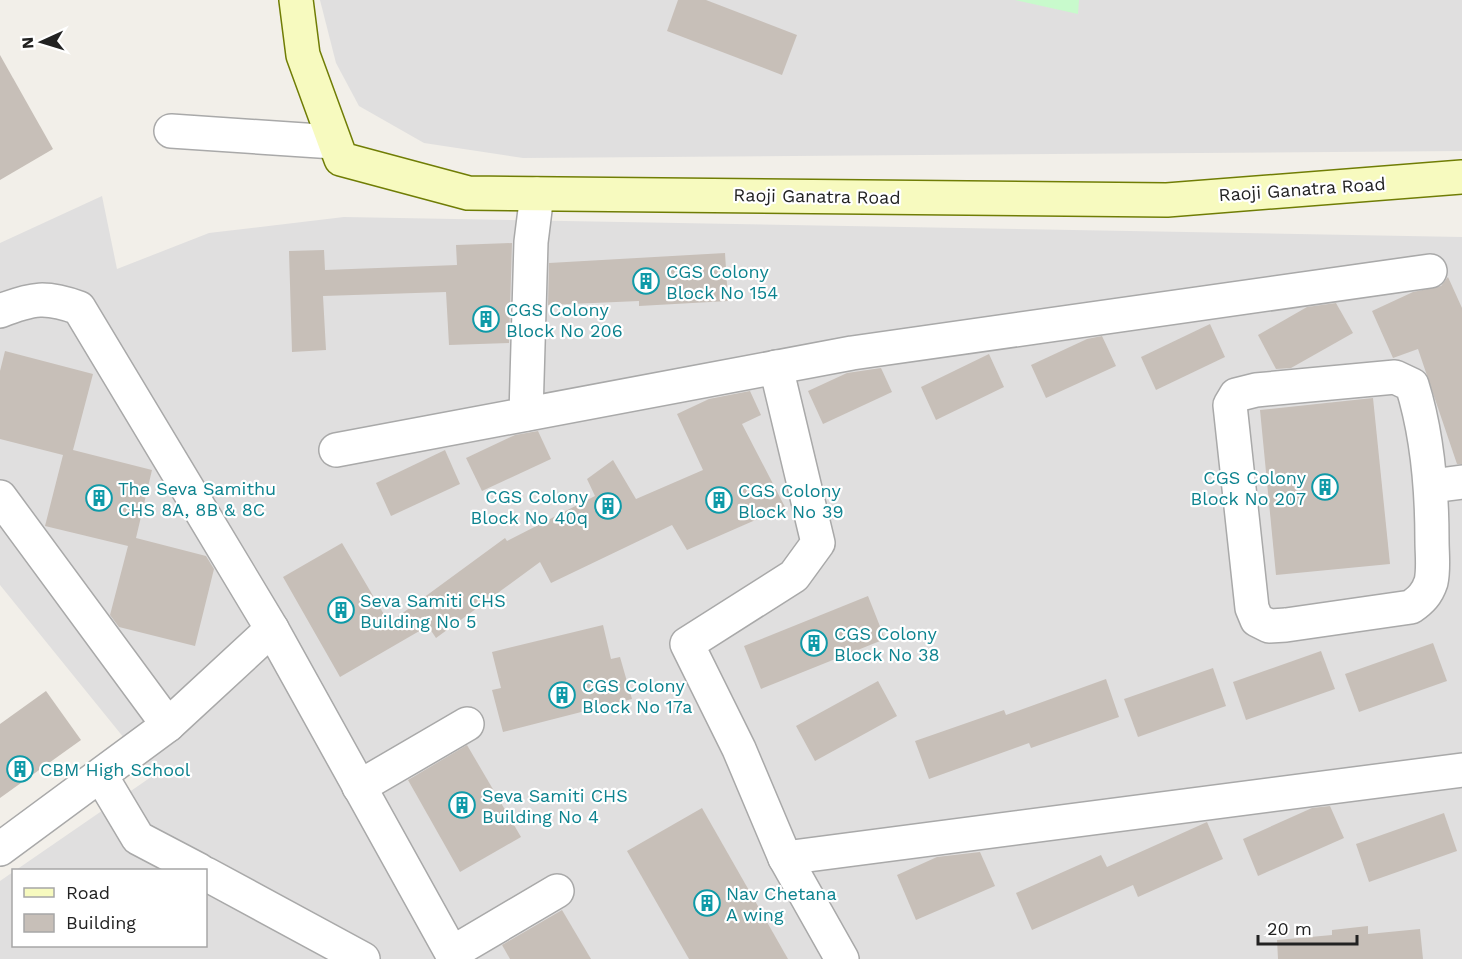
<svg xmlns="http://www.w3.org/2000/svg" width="1462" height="959" font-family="'Work Sans',sans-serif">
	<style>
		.residential { fill: #e0dfdf }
		.park { fill: #c8facc }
		.building { fill: #c7bfb8 }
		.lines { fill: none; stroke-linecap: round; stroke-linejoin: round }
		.street-casing { stroke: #a9a9a9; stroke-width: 36 }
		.secondary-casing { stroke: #707d05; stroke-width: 36 }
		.street { stroke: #fff; stroke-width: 33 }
		.secondary { stroke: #f7fabf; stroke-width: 33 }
		.labels { text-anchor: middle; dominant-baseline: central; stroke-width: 4.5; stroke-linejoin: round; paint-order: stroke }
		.street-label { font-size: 18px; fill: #222; stroke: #fff }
		.culture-label { font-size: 18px; fill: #0d838f; stroke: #fff; text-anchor: start }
	</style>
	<rect width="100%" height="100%" fill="#f2efe9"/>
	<g class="residential">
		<polygon points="320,0 1462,0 1462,151 523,158 424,143 359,106 336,63"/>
		<polygon points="102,196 117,269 209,233 344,217 1462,237 1462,959 0,959 0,881 13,872 14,946 206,946 206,870 16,870 154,775 0,585 0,243"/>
	</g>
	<polygon class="park" points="1015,0 1079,0 1078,14"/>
	<g class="building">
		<polygon points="678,0 706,0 797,35 782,75 667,31"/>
		<polygon points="0,55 53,149 0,180"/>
		<polygon points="512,243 509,343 449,345 446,292 323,296 326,350 292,352 289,251 324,250 325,270 457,265 456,245"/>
		<polygon points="725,253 728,301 639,306 639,301 548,305 549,263"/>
		<polygon points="1448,277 1462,308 1462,464 1457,464 1418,349 1393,358 1372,311 1413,292 1441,286"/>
		<polygon points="1336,303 1353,333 1291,368 1276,369 1258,335 1307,307"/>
		<polygon points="1210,324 1225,357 1156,390 1141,357"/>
		<polygon points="1102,336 1116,366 1046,398 1031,365 1087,339"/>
		<polygon points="5,351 93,374 73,450 152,470 136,538 206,556 214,569 195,646 119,627 110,615 128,546 45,526 63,455 0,439 0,371"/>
		<polygon points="989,354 1004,387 936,420 921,387"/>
		<polygon points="881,368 892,392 823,424 808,391 847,373"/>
		<polygon points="750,391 761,415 742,424 785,507 687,550 672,525 551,583 540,562 436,638 428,626 340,677 283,577 342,543 389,623 505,538 507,541 595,496 587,479 613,460 636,499 703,470 677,414 709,399"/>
		<polygon points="1373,398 1390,564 1276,575 1260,410"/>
		<polygon points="538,431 551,459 482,491 466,458 515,435"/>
		<polygon points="445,450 460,484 391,516 376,483"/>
		<polygon points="868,596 885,639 761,689 744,646"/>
		<polygon points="603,625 611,659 620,657 632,699 503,732 492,690 501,688 492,652"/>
		<polygon points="1433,643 1447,681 1359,712 1345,674"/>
		<polygon points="1321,651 1335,689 1246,720 1233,682"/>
		<polygon points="1213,668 1226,706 1138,737 1124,699"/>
		<polygon points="1106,679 1119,717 1031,748 1029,743 929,779 915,741 1004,710 1006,715"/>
		<polygon points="878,681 897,716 815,761 796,726"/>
		<polygon points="46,691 81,740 0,798 0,724"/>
		<polygon points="467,745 521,837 460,872 408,780"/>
		<polygon points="1330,806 1344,838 1258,876 1243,839 1312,808"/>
		<polygon points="702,808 788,959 689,959 627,851"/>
		<polygon points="1444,813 1457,851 1369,882 1356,844"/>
		<polygon points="1207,822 1223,859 1138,897 1133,885 1032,930 1016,893 1101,855 1107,867"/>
		<polygon points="980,852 995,886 916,920 897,875 937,857"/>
		<polygon points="562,910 591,959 510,959 502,945"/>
		<polygon points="1368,926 1368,934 1420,929 1423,959 1278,959 1277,940 1332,935 1332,930"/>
	</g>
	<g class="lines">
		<g class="street-casing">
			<g id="street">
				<polyline points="171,131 334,142"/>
				<path d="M0,311c33,-13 46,-15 79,-3l193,321 183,330"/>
				<polyline points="776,367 818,543 794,576 687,644 739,749 785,858 842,959"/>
				<path d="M1395,377l17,8c16,51 20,103 20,156 0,13 2,28 -1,41 -4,12 -10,18 -20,25l-125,18 -17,1 -12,-6 -5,-12 -22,-203 6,-10 20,-5z"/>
				<polyline points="526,414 531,242 537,194"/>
				<polyline points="336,450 852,353 1430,271"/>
				<polyline points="1432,486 1462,482"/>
				<polyline points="0,497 168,725"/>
				<polyline points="101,776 138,838 199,870"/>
				<polyline points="359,787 467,724"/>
				<polyline points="0,849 168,725 272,629"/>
				<polyline points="785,858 1462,770"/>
				<polyline points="206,874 363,959"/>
				<polyline points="452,953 557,891"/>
			</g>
		</g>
		<g class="secondary-casing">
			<polyline id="secondary" points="296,0 303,55 341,159 468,193 1167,200 1462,177"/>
		</g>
		<use href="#street" class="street"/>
		<use href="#secondary" class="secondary"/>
	</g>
	<defs>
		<g id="building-ring" transform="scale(1.35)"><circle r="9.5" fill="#fff" stroke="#0f9aa8" stroke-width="1.5"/><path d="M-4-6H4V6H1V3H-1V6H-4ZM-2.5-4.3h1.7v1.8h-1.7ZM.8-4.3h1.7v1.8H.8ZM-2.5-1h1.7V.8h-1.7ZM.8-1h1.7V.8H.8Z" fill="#0f9aa8"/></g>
	</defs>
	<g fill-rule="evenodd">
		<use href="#building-ring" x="646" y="281"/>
		<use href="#building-ring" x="486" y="319"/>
		<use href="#building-ring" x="1325" y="487"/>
		<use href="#building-ring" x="99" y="498"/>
		<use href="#building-ring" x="719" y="500"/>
		<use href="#building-ring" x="608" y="506"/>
		<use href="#building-ring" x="341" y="610"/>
		<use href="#building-ring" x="814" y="643"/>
		<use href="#building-ring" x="562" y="695"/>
		<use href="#building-ring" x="20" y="769"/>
		<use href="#building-ring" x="462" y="805"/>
		<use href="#building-ring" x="707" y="903"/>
	</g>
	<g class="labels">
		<g class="street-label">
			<text transform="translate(1302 189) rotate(-4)">Raoji Ganatra Road</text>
			<text transform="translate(817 196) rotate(1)">Raoji Ganatra Road</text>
		</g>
		<g class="culture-label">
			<text x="666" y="271">CGS Colony<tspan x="666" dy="21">Block No 154</tspan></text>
			<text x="506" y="309">CGS Colony<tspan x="506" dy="21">Block No 206</tspan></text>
			<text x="1306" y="477" text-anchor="end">CGS Colony<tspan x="1306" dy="21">Block No 207</tspan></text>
			<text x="118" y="488">The Seva Samithu<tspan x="118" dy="21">CHS 8A, 8B &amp; 8C</tspan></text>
			<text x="738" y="490">CGS Colony<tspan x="738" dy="21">Block No 39</tspan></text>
			<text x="588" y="496" text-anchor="end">CGS Colony<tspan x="588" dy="21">Block No 40q</tspan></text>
			<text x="360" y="600">Seva Samiti CHS<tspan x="360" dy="21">Building No 5</tspan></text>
			<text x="834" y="633">CGS Colony<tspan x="834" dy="21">Block No 38</tspan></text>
			<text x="582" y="685">CGS Colony<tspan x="582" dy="21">Block No 17a</tspan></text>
			<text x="40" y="769">CBM High School</text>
			<text x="482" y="795">Seva Samiti CHS<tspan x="482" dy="21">Building No 4</tspan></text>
			<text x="726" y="893">Nav Chetana<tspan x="726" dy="21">A wing</tspan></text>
		</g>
	</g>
	<rect x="12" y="869" width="195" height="78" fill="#ffffff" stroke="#a7a7a7" stroke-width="1.5"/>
	<rect x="24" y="888" width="30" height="9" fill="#f7fabf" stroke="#a7a7a7" stroke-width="1.5"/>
	<text x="66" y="899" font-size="18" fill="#222222">Road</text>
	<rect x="24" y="914" width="30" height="18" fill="#c7bfb8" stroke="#a7a7a7" stroke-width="1.5"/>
	<text x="66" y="929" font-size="18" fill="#222222">Building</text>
	<g transform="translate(42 42) rotate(266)" stroke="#ffffff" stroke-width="4.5" paint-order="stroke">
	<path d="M0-4.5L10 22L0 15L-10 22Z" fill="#222222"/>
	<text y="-9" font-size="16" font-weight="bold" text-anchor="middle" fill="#222222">N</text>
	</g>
	<path d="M1258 935v9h99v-9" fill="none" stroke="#222222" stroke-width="3"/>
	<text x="1267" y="935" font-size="18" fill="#222222" stroke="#ffffff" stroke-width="4.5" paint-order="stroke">20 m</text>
</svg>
